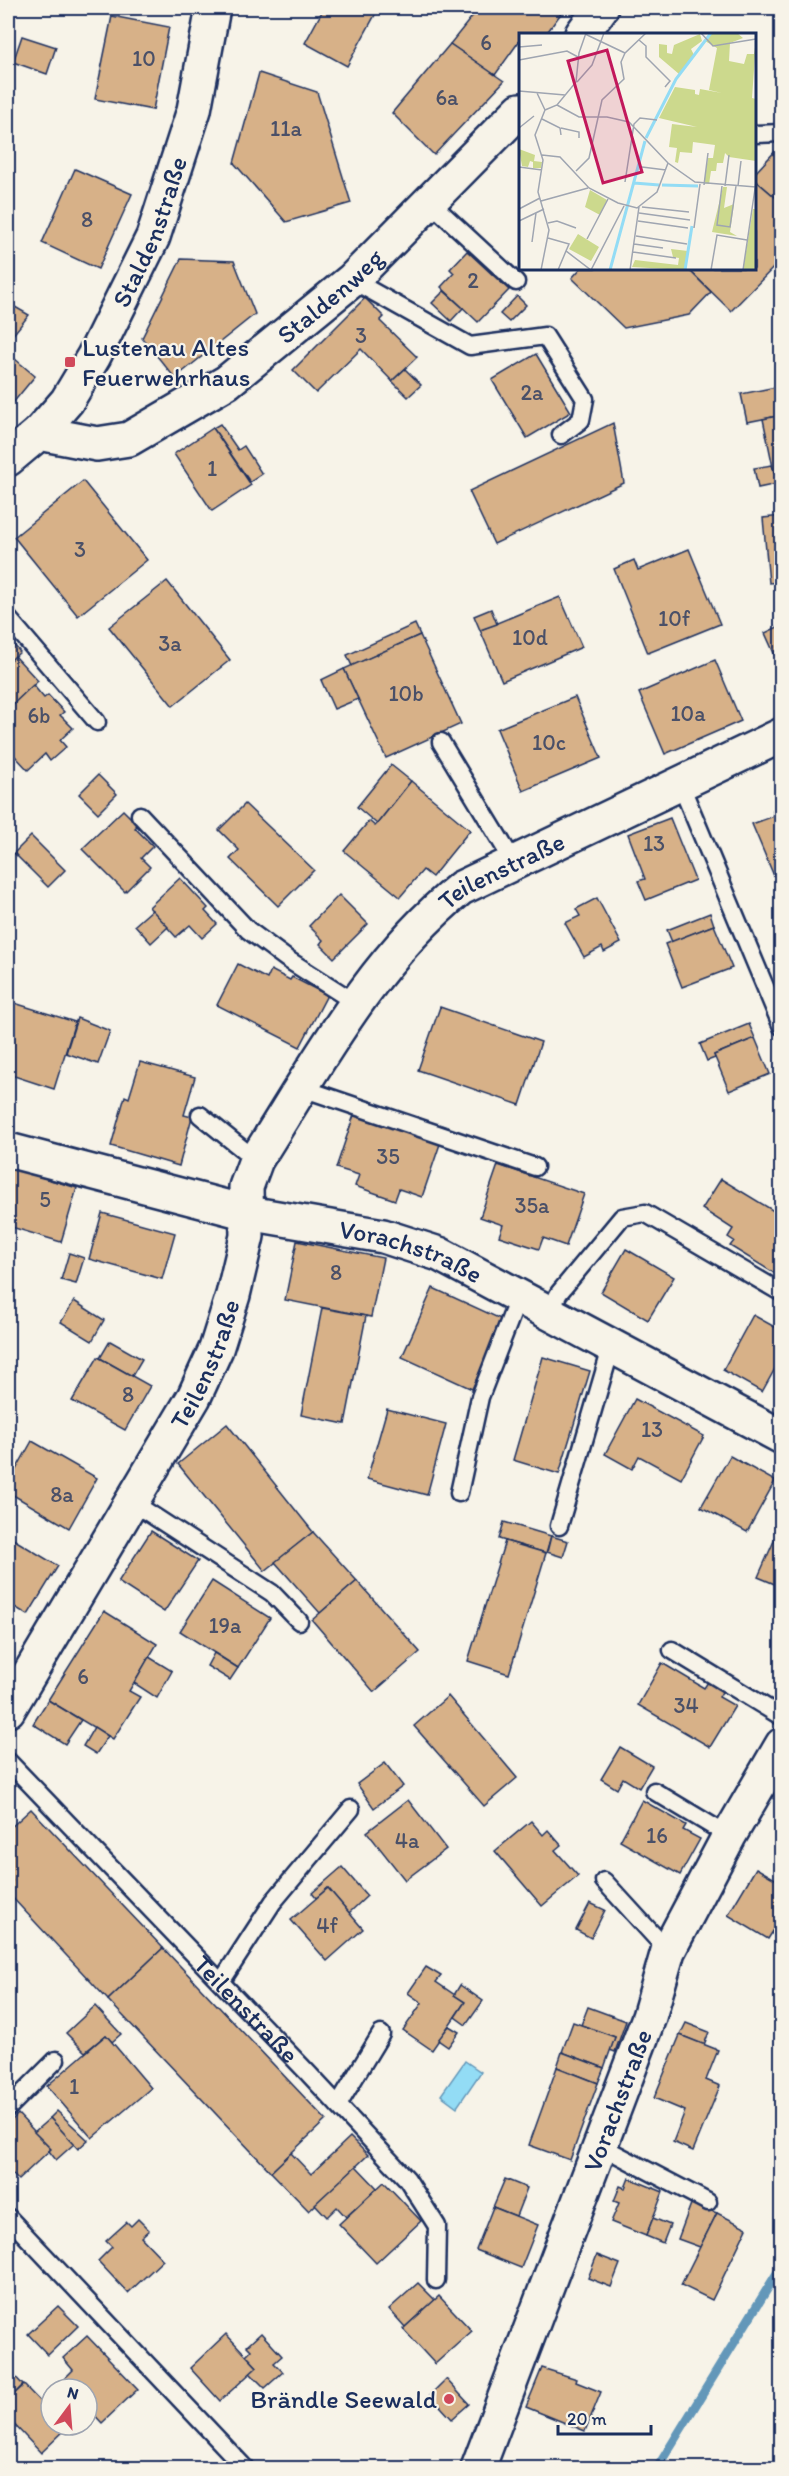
<svg xmlns="http://www.w3.org/2000/svg" width="789" height="2476" font-family="Itim,sans-serif">
	<style>
		.water { fill: #93dcf5; stroke: #6397b9; stroke-width: 1.5 }
		.lines { fill: none; stroke-linecap: round; stroke-linejoin: round }
		.stream { stroke: #6397b9; stroke-width: 9 }
		.building { fill: #d7b188; stroke: #1b2f5e; stroke-width: 1.5 }
		.lane-casing { stroke: #1b2f5e; stroke-width: 21 }
		.street-casing { stroke: #1b2f5e; stroke-width: 38 }
		.lane { stroke: #f7f3e8; stroke-width: 16 }
		.street { stroke: #f7f3e8; stroke-width: 33 }
		.poi-dot { fill: #d1495b; stroke: #f7f3e8; stroke-width: 2 }
		.labels { text-anchor: middle; dominant-baseline: central; stroke-width: 4.5; stroke-linejoin: round; paint-order: stroke }
		.number-label { font-size: 22px; fill: #4a5068 }
		.street-label { font-size: 26px; fill: #1b2f5e; stroke: #f7f3e8 }
		.poi-label { font-size: 26px; fill: #1b2f5e; stroke: #f7f3e8; text-anchor: start }
		.inset-river { fill: none; stroke: #93dcf5; stroke-width: 3 }
		.inset-road { fill: none; stroke: #9fa5b1; stroke-width: 1.5 }
		.view { fill: #c2185b; fill-opacity: 0.15; stroke: #c2185b; stroke-width: 3 }
		.inset-edge { fill: none; stroke: #1b2f5e; stroke-width: 3 }
	</style>
	<rect width="100%" height="100%" fill="#f7f3e8"/>
	<filter id="ink" filterUnits="userSpaceOnUse"><feTurbulence type="fractalNoise" baseFrequency=".0167" numOctaves="2"/><feDisplacementMap in="SourceGraphic" scale="12" xChannelSelector="R" yChannelSelector="G"/><feConvolveMatrix kernelMatrix="1 2 1 2 8 2 1 2 1" color-interpolation-filters="sRGB"/></filter>
	<g filter="url(#ink)">
		<polygon class="water" points="465,2061 481,2072 457,2107 441,2095"/>
		<g class="lines">
			<polyline class="stream" points="657,2468 782,2265"/>
		</g>
		<g class="building">
			<polygon points="324,8 366,8 376,13 347,66 305,43"/>
			<polygon points="479,8 565,8 546,34 520,34 520,40 495,75 450,44"/>
			<polygon points="112,16 169,27 153,110 95,99"/>
			<polygon points="22,36 56,47 47,74 13,62"/>
			<polygon points="450,44 504,81 434,155 392,113"/>
			<polygon points="259,73 317,92 351,203 286,222 234,163"/>
			<polygon points="782,144 782,203 754,179 754,174"/>
			<polygon points="75,169 132,194 98,269 42,243"/>
			<polygon points="754,179 782,203 782,259 731,311 687,268 754,268"/>
			<polygon points="467,251 509,290 478,322 441,287 454,273 450,269"/>
			<polygon points="181,259 234,261 255,314 175,378 142,338"/>
			<polygon points="581,268 687,268 711,292 689,315 624,328 572,278"/>
			<polygon points="444,291 463,308 451,321 432,303"/>
			<polygon points="517,296 526,305 509,322 500,314"/>
			<polygon points="365,298 384,317 380,321 417,357 392,381 361,349 316,393 293,370"/>
			<polygon points="8,303 29,315 8,341"/>
			<polygon points="8,353 35,376 8,409"/>
			<polygon points="536,354 571,412 527,438 492,380"/>
			<polygon points="405,369 421,385 408,397 392,381"/>
			<polygon points="781,386 782,415 747,422 741,394"/>
			<polygon points="782,415 782,471 774,472 763,419"/>
			<polygon points="613,423 624,483 494,544 469,491"/>
			<polygon points="220,424 238,450 244,446 262,474 250,482 213,428"/>
			<polygon points="213,428 251,485 212,511 174,454"/>
			<polygon points="772,465 774,472 782,471 782,483 758,488 754,468"/>
			<polygon points="83,481 147,560 78,616 14,537"/>
			<polygon points="782,516 782,582 769,583 763,518"/>
			<polygon points="689,549 720,624 648,653 614,569 634,560 638,570"/>
			<polygon points="167,581 230,660 173,706 109,627"/>
			<polygon points="560,597 582,647 502,681 480,630"/>
			<polygon points="491,609 497,624 480,630 474,616"/>
			<polygon points="415,624 420,635 352,666 347,655"/>
			<polygon points="782,625 782,671 765,633"/>
			<polygon points="420,635 461,724 386,758 344,669"/>
			<polygon points="8,638 20,652 8,663"/>
			<polygon points="15,656 38,681 8,709 8,663"/>
			<polygon points="715,660 741,721 665,754 639,693"/>
			<polygon points="344,669 358,699 334,709 321,680"/>
			<polygon points="33,685 44,698 48,695 64,712 60,715 73,728 60,740 66,747 50,761 45,754 28,770 15,756 8,762 8,709"/>
			<polygon points="575,697 601,758 523,791 497,729"/>
			<polygon points="391,765 411,781 377,824 357,807"/>
			<polygon points="98,775 117,794 98,813 79,794"/>
			<polygon points="411,781 470,830 432,877 423,870 400,897 344,851 369,821 375,826 377,824"/>
			<polygon points="245,804 314,870 278,906 230,859 239,850 219,830"/>
			<polygon points="782,808 782,881 777,883 752,824 774,816 773,811"/>
			<polygon points="123,810 138,825 135,828 153,846 141,858 150,867 125,892 82,849"/>
			<polygon points="670,818 695,880 646,900 638,881 645,879 628,834"/>
			<polygon points="31,836 65,870 48,887 14,853"/>
			<polygon points="180,878 208,908 205,911 217,924 202,938 190,925 176,937 149,907"/>
			<polygon points="339,895 368,924 334,958 320,944 323,940 309,926"/>
			<polygon points="597,898 621,943 604,952 602,947 584,957 565,923 580,916 576,909"/>
			<polygon points="152,910 168,927 151,943 135,925"/>
			<polygon points="710,913 714,925 672,942 667,930"/>
			<polygon points="714,925 732,968 682,987 665,944"/>
			<polygon points="238,964 267,979 271,970 290,980 292,977 327,995 300,1047 217,1005"/>
			<polygon points="8,1001 75,1022 54,1089 8,1074"/>
			<polygon points="440,1007 541,1042 520,1105 418,1070"/>
			<polygon points="77,1018 110,1031 98,1064 66,1053"/>
			<polygon points="749,1024 755,1038 714,1055 715,1058 707,1061 700,1044"/>
			<polygon points="755,1038 770,1074 729,1091 714,1055"/>
			<polygon points="140,1062 195,1077 184,1115 192,1117 179,1166 111,1146 125,1096 129,1098"/>
			<polygon points="354,1115 440,1144 422,1197 399,1189 395,1200 355,1186 359,1175 336,1168"/>
			<polygon points="498,1165 584,1194 566,1246 543,1238 539,1249 499,1236 503,1225 480,1217"/>
			<polygon points="8,1167 77,1188 61,1242 8,1226"/>
			<polygon points="721,1179 782,1216 782,1278 730,1246 734,1241 728,1237 733,1229 702,1209"/>
			<polygon points="102,1213 175,1233 162,1279 89,1259"/>
			<polygon points="297,1241 383,1258 371,1317 285,1300"/>
			<polygon points="626,1249 674,1277 648,1320 601,1292"/>
			<polygon points="69,1253 84,1258 76,1284 61,1280"/>
			<polygon points="433,1288 503,1320 472,1389 402,1357"/>
			<polygon points="74,1301 104,1320 92,1341 61,1322"/>
			<polygon points="322,1308 366,1316 345,1424 301,1415"/>
			<polygon points="753,1315 782,1331 782,1356 762,1392 723,1370"/>
			<polygon points="110,1341 142,1359 132,1376 100,1358"/>
			<polygon points="98,1357 150,1386 125,1430 72,1401"/>
			<polygon points="543,1357 590,1371 559,1474 513,1460"/>
			<polygon points="635,1399 704,1436 681,1479 639,1456 632,1469 605,1454"/>
			<polygon points="387,1409 446,1424 427,1495 367,1479"/>
			<polygon points="227,1424 313,1532 265,1571 178,1464"/>
			<polygon points="32,1441 97,1478 69,1528 8,1492 8,1484"/>
			<polygon points="730,1456 775,1481 747,1532 701,1507"/>
			<polygon points="504,1522 551,1536 546,1553 499,1539"/>
			<polygon points="781,1525 782,1525 782,1587 758,1577"/>
			<polygon points="151,1531 198,1561 164,1612 118,1582"/>
			<polygon points="313,1532 357,1581 320,1613 275,1562"/>
			<polygon points="8,1536 58,1566 28,1615 8,1603"/>
			<polygon points="551,1536 568,1541 563,1557 547,1552"/>
			<polygon points="505,1541 546,1553 509,1674 468,1661"/>
			<polygon points="212,1581 270,1618 238,1668 180,1631"/>
			<polygon points="357,1581 420,1652 374,1692 312,1620"/>
			<polygon points="104,1611 157,1644 129,1691 140,1697 113,1739 48,1700"/>
			<polygon points="214,1653 238,1668 230,1680 207,1666"/>
			<polygon points="149,1657 172,1671 157,1698 134,1683"/>
			<polygon points="662,1663 704,1688 708,1682 723,1690 719,1697 735,1706 710,1747 638,1705"/>
			<polygon points="448,1696 517,1778 484,1806 414,1726"/>
			<polygon points="48,1700 81,1720 65,1744 33,1724"/>
			<polygon points="94,1727 108,1736 96,1754 83,1746"/>
			<polygon points="620,1747 652,1766 639,1788 623,1778 617,1789 601,1779"/>
			<polygon points="385,1763 403,1786 374,1808 357,1784"/>
			<polygon points="408,1800 446,1849 405,1880 367,1832"/>
			<polygon points="642,1800 686,1825 683,1830 700,1839 680,1875 620,1841"/>
			<polygon points="31,1809 163,1948 108,2000 8,1893 8,1885 12,1881 8,1875 8,1830"/>
			<polygon points="531,1821 543,1835 548,1830 561,1845 555,1850 578,1876 542,1906 495,1851"/>
			<polygon points="342,1867 367,1896 349,1913 328,1888 316,1898 312,1893"/>
			<polygon points="756,1868 782,1883 782,1917 768,1939 728,1915"/>
			<polygon points="328,1888 363,1929 327,1961 291,1920"/>
			<polygon points="590,1903 605,1910 591,1938 576,1930"/>
			<polygon points="163,1948 326,2120 271,2172 108,2000"/>
			<polygon points="426,1967 441,1976 436,1982 465,2002 432,2050 403,2030 422,2003 408,1993"/>
			<polygon points="460,1985 483,2001 466,2025 455,2017 465,2002 454,1995"/>
			<polygon points="95,2006 121,2034 112,2042 106,2035 85,2052 66,2033"/>
			<polygon points="588,2007 626,2021 615,2052 610,2050 615,2037 581,2025"/>
			<polygon points="573,2022 615,2037 604,2068 562,2052"/>
			<polygon points="686,2023 709,2032 704,2045 680,2035"/>
			<polygon points="449,2026 459,2032 448,2047 438,2040"/>
			<polygon points="106,2035 151,2088 92,2138 47,2086"/>
			<polygon points="680,2035 718,2050 706,2080 720,2086 693,2151 673,2142 685,2111 654,2098"/>
			<polygon points="562,2052 604,2068 598,2083 557,2067"/>
			<polygon points="557,2067 598,2083 570,2160 529,2145"/>
			<polygon points="57,2111 88,2140 78,2149 50,2118"/>
			<polygon points="18,2114 51,2149 18,2180 8,2169 8,2124"/>
			<polygon points="50,2118 74,2144 56,2160 49,2151 51,2149 34,2132"/>
			<polygon points="350,2137 368,2155 309,2211 271,2172 291,2153 311,2174"/>
			<polygon points="356,2166 377,2188 346,2217 337,2207 327,2217 315,2204"/>
			<polygon points="629,2178 663,2192 646,2236 611,2222 619,2203 614,2201 620,2186 625,2188"/>
			<polygon points="505,2179 527,2188 516,2216 493,2207"/>
			<polygon points="384,2182 421,2221 376,2263 339,2224"/>
			<polygon points="691,2204 717,2213 700,2247 678,2239"/>
			<polygon points="493,2207 538,2225 521,2268 476,2250"/>
			<polygon points="717,2213 747,2228 712,2300 681,2285"/>
			<polygon points="653,2218 670,2225 663,2243 646,2236"/>
			<polygon points="138,2219 149,2230 141,2237 163,2260 128,2293 98,2261 112,2247 106,2241 127,2222 131,2226"/>
			<polygon points="597,2255 620,2264 611,2287 588,2278"/>
			<polygon points="418,2283 435,2300 405,2327 389,2309"/>
			<polygon points="439,2296 472,2331 435,2364 403,2329"/>
			<polygon points="58,2306 78,2326 48,2355 28,2334"/>
			<polygon points="261,2333 282,2356 274,2363 283,2372 265,2388 250,2373 257,2367 246,2355 251,2350 247,2346"/>
			<polygon points="226,2334 257,2367 220,2401 190,2368"/>
			<polygon points="87,2336 138,2389 102,2423 87,2407 87,2389 69,2389 62,2381 73,2370 63,2358"/>
			<polygon points="542,2368 577,2379 576,2382 601,2392 585,2431 526,2407"/>
			<polygon points="8,2369 23,2385 8,2400"/>
			<polygon points="446,2379 469,2404 452,2419 430,2395"/>
			<polygon points="24,2385 51,2413 51,2425 62,2425 66,2429 41,2453 8,2418 8,2400"/>
		</g>
		<g class="lines">
			<g class="lane-casing">
				<g id="lane">
					<polyline points="754,134 782,133"/>
					<polyline points="431,203 516,282"/>
					<polyline points="352,280 470,346 545,336 585,399 581,420 561,435"/>
					<polyline points="8,618 97,722"/>
					<polyline points="441,742 513,861"/>
					<polyline points="680,783 782,1027"/>
					<polyline points="140,815 248,930 287,959 356,1003"/>
					<polyline points="302,1088 535,1167"/>
					<polyline points="200,1115 256,1160"/>
					<polyline points="549,1312 559,1293 622,1217 645,1213 782,1293"/>
					<polyline points="459,1493 480,1397 519,1296"/>
					<polyline points="132,1502 272,1593 299,1621"/>
					<polyline points="559,1526 612,1345"/>
					<polyline points="672,1650 782,1717"/>
					<path id="s1" d="M8,1761l299,311 100,107 30,47 -1,54"/>
					<polyline points="654,1791 729,1836"/>
					<polyline points="604,1881 668,1951"/>
					<polyline points="221,1982 273,1902 351,1809"/>
					<polyline points="338,2105 381,2034"/>
					<polyline points="8,2108 56,2060"/>
					<polyline points="601,2146 708,2202"/>
					<polyline points="8,2217 245,2468"/>
				</g>
			</g>
			<g class="street-casing">
				<g id="street">
					<polyline points="582,34 601,8"/>
					<path id="s2" d="M39,433l58,11 32,-5 98,-57 125,-102 168,-170"/>
					<path id="s3" d="M8,459l31,-26 28,-32 27,-45 59,-119 41,-127 19,-102"/>
					<path id="s4" d="M8,1150l240,63 135,23 56,18 343,183"/>
					<path id="s5" d="M8,1710l186,-313 22,-48 17,-54 14,-59 -1,-49 10,-27c61,-96 116,-200 205,-272l321,-153"/>
					<path id="s6" d="M478,2468l171,-451 19,-66 61,-115 53,-91"/>
				</g>
			</g>
			<use href="#lane" class="lane"/>
			<use href="#street" class="street"/>
		</g>
	</g>
	<g class="poi-dot">
		<rect x="64" y="356" width="12" height="12" rx="3"/>
		<circle cx="449" cy="2399" r="6"/>
	</g>
	<g class="labels">
		<g class="number-label">
			<text x="486" y="42">6</text>
			<text x="144" y="58">10</text>
			<text x="447" y="97">6a</text>
			<text x="286" y="128">11a</text>
			<text x="87" y="219">8</text>
			<text x="473" y="280">2</text>
			<text x="361" y="335">3</text>
			<text x="532" y="392">2a</text>
			<text x="212" y="468">1</text>
			<text x="80" y="549">3</text>
			<text x="674" y="618">10f</text>
			<text x="530" y="637">10d</text>
			<text x="170" y="643">3a</text>
			<text x="406" y="693">10b</text>
			<text x="688" y="713">10a</text>
			<text x="39" y="715">6b</text>
			<text x="549" y="742">10c</text>
			<text x="654" y="843">13</text>
			<text x="388" y="1156">35</text>
			<text x="45" y="1199">5</text>
			<text x="532" y="1205">35a</text>
			<text x="336" y="1272">8</text>
			<text x="128" y="1394">8</text>
			<text x="652" y="1429">13</text>
			<text x="62" y="1494">8a</text>
			<text x="225" y="1625">19a</text>
			<text x="83" y="1676">6</text>
			<text x="686" y="1705">34</text>
			<text x="657" y="1835">16</text>
			<text x="407" y="1840">4a</text>
			<text x="327" y="1925">4f</text>
			<text x="74" y="2086">1</text>
		</g>
		<g class="street-label">
			<text stroke="none"><textPath href="#s3" startOffset="272">Staldenstraße</textPath></text>
			<text stroke="none"><textPath href="#s2" startOffset="339">Staldenweg</textPath></text>
			<text stroke="none"><textPath href="#s5" startOffset="998">Teilenstraße</textPath></text>
			<text stroke="none"><textPath href="#s4" startOffset="416">Vorachstraße</textPath></text>
			<text stroke="none"><textPath href="#s5" startOffset="399">Teilenstraße</textPath></text>
			<text stroke="none"><textPath href="#s1" startOffset="344">Teilenstraße</textPath></text>
			<text stroke="none"><textPath href="#s6" startOffset="393">Vorachstraße</textPath></text>
		</g>
		<g class="poi-label">
			<text x="82" y="347">Lustenau Altes<tspan x="82" dy="30">Feuerwehrhaus</tspan></text>
			<text x="437" y="2399" text-anchor="end">Brändle Seewald</text>
		</g>
	</g>
	<g transform="translate(519 33)">
		<rect width="237" height="237" fill="#f7f3e8"/>
		<path d="M193,0h25l6,5 -13,5 -1,18 15,3 3,-10h7l2,-13 -4,57 4,1v62l-27,-4 -4,-4 -2,10h-6l-1,8h-5l-2,13 -5,-1 4,-25h5l2,-13 -22,-3 -1,11 -12,-1 -2,11 -3,-1 2,-14 -8,-1 3,-23 25,3 -38,-9 16,-31 20,3v4l4,1 1,-6 22,4 -13,-3 8,-42 -12,-7zM181,1l2,7 -11,8 3,6 -15,19 -20,-17v-13l8,1v8l5,1 2,-9zM0,116l16,6 -1,6 8,1 -1,6h-8v-6l-3,-1 -2,6 -6,-1zM204,154h4l-3,21 10,-4 -4,28 7,4 -25,-4zM71,157l17,10 -7,15 -15,-8zM234,176h3v61h-13zM59,201l21,13 -8,14 -22,-12zM152,216l17,2 -3,19 -53,-3 3,-7 43,5 1,-7 -6,-1z" fill="#ccd98d"/>
		<path class="inset-river" d="M127,105l30,-59 35,-46M115,150l25,2M143,152l36,1M91,237l35,-129M166,237l7,-44"/>
		<path class="inset-road" d="M182,0l12,13 43,-7M66,1l40,19 21,-20M120,7l7,6v11l24,24 -5,6M0,14l23,-2M0,27l48,-9 11,6M58,49l15,-17 12,-32M0,58l46,4M18,60l8,17M38,72l22,12h28l22,5 39,41 27,19 61,5M26,77l12,-5 19,-23 3,-29 7,-20M23,86l18,9 1,7M0,95l15,-12M42,95l18,4v6M23,122l18,2 29,31 29,15 19,5 20,-16 11,-29M0,134l23,3M123,134l24,3M57,138l13,-13 13,-58 22,-21 -3,-17 4,-9M106,149l9,-58 6,-6 17,2M185,152l4,-32M203,153l-5,39 13,2 6,-41M206,153l4,-31M219,153l3,-25M22,168l47,-13M123,174l47,5M0,176l21,-11M120,180l51,7M0,188l25,-12M119,188l50,7M29,190l9,-2 19,7M175,195l6,-44M117,203l51,8M29,205l21,6 -3,7M68,206l21,-40M13,209l4,-29M115,211l29,4M114,219l43,6M22,237l8,-40 -11,-38 5,-32 -8,-25 10,-25M39,237l8,-19 25,19 33,-64M111,237l9,-63M192,237l6,-35 30,5M224,237l13,-88"/>
		<path class="view" d="M88,17l35,122 -39,11 -35,-122z"/>
		<rect width="237" height="237" class="inset-edge"/>
	</g>
	<rect width="789" height="2476" fill="none" stroke="#f7f3e8" stroke-width="30"/>
	<rect x="15" y="15" width="759" height="2446" fill="none" stroke="#1b2f5e" stroke-width="2" filter="url(#ink)"/>
	<g transform="translate(69 2407) rotate(16)"><circle r="28" fill="#f7f3e8" stroke="#9fa5b1" stroke-width="1.5"/>
	<path d="M0-4.5L10 22L0 15L-10 22Z" fill="#d1495b"/>
	<text y="-9" font-size="16" font-weight="bold" text-anchor="middle" fill="#1b2f5e">N</text>
	</g>
	<path d="M558 2425v9h93v-9" fill="none" stroke="#1b2f5e" stroke-width="3"/>
	<text x="567" y="2425" font-size="18" fill="#1b2f5e" stroke="#f7f3e8" stroke-width="4.5" paint-order="stroke">20 m</text>
</svg>
